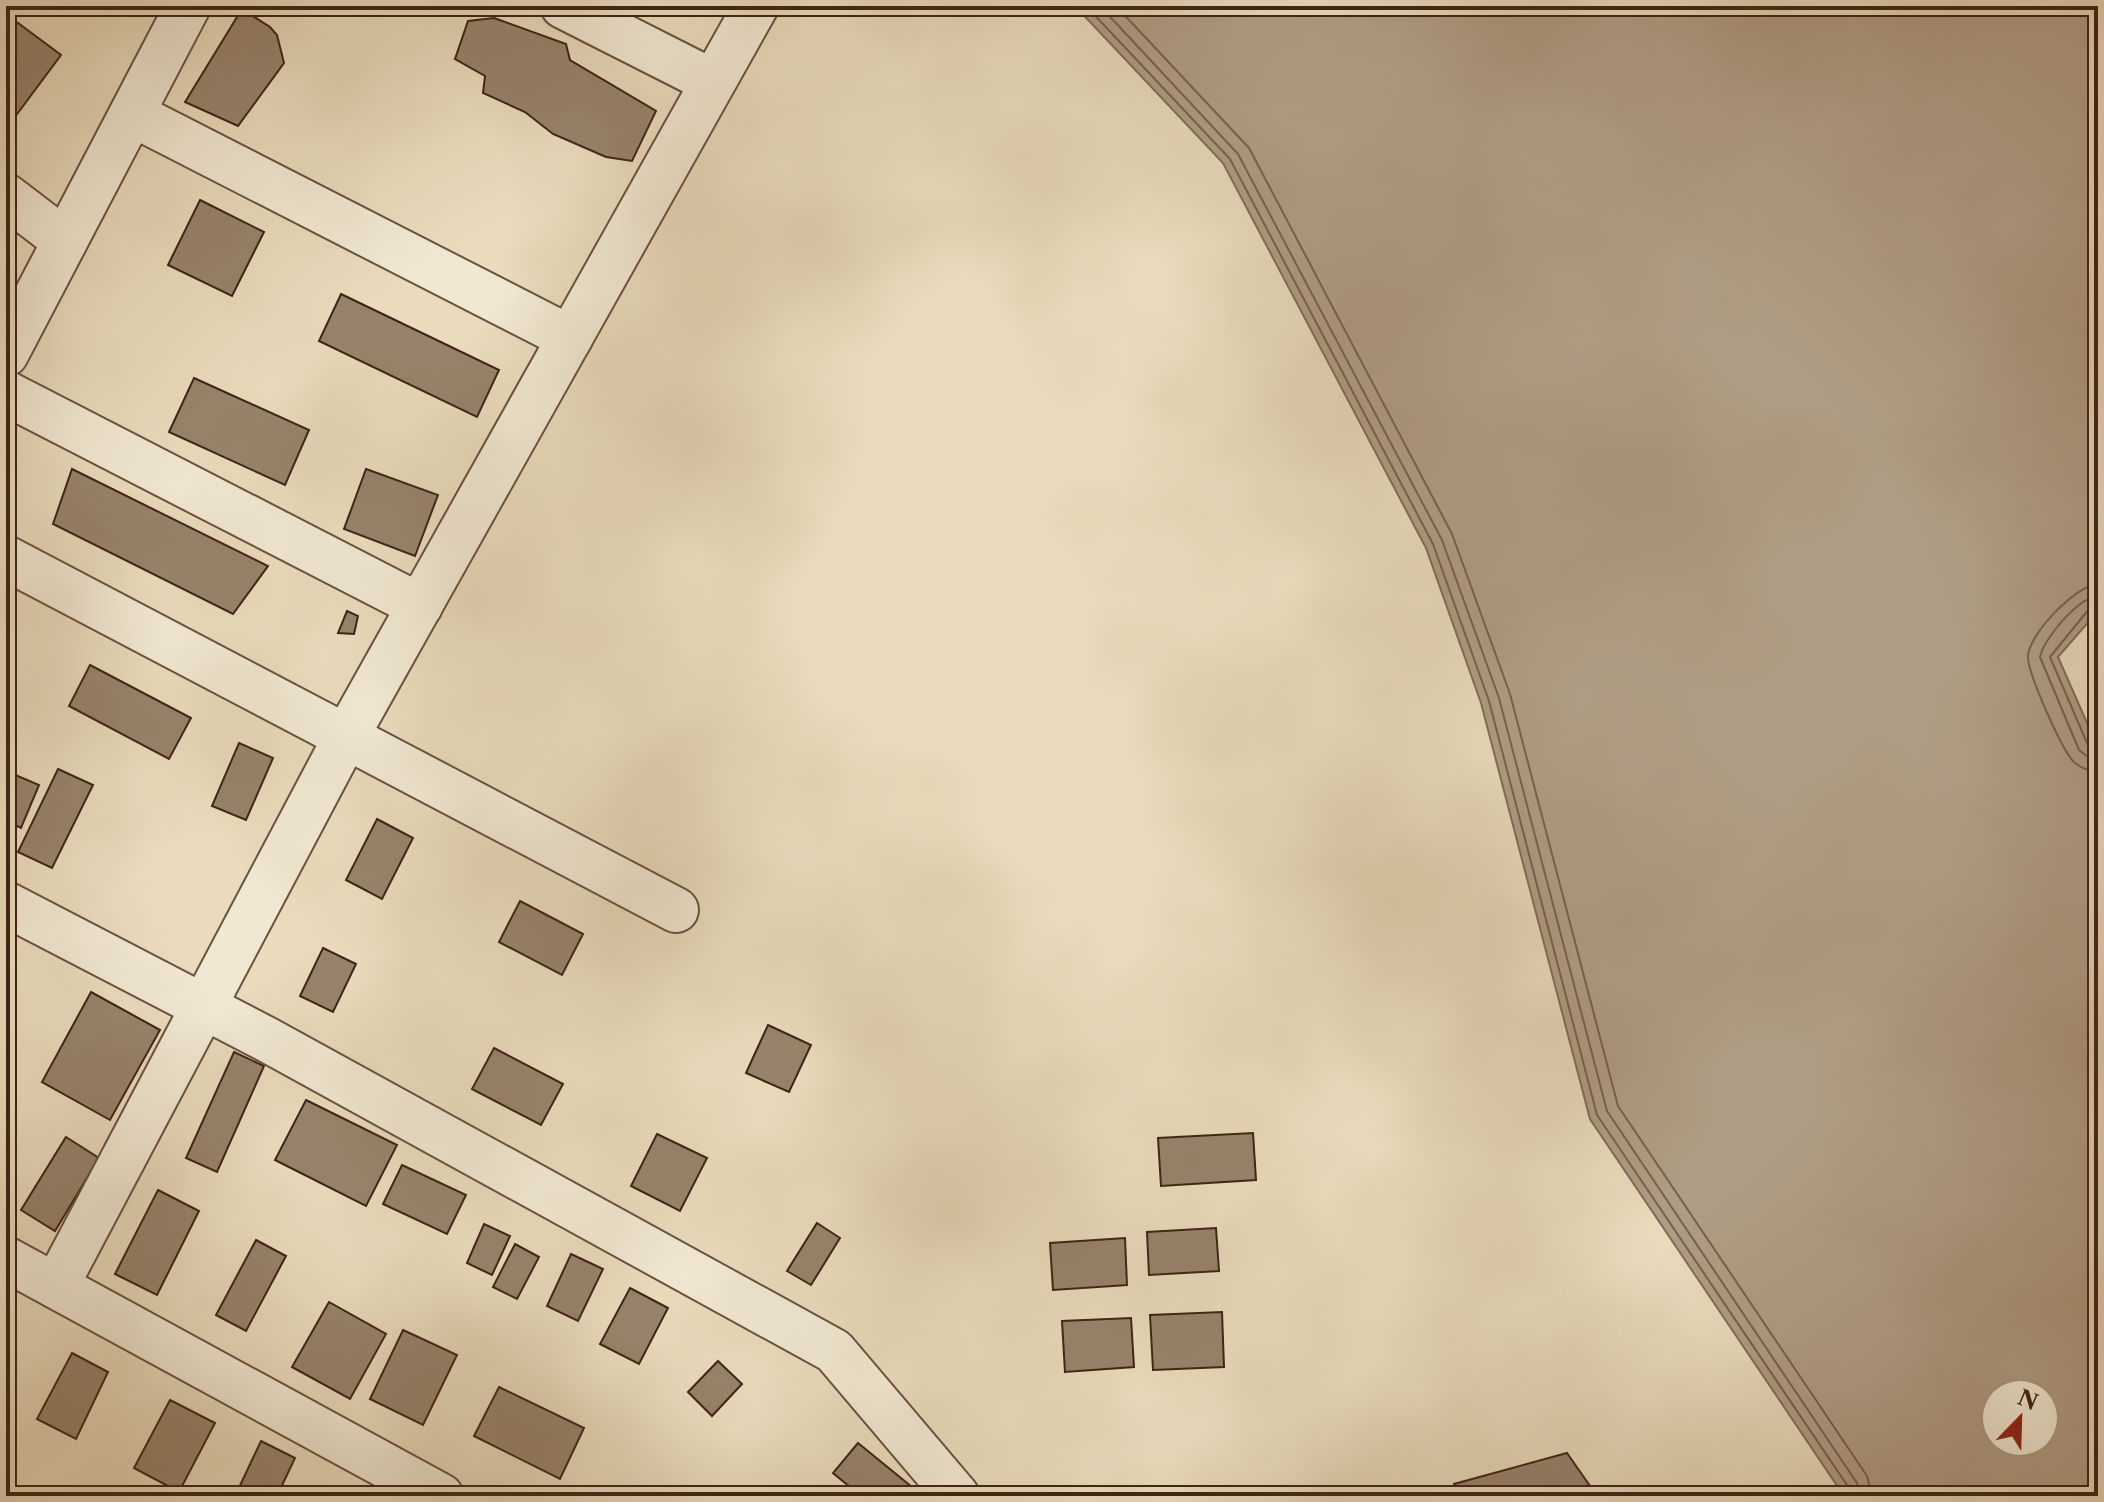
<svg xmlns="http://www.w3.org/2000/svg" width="2104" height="1502" font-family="'Libre Caslon Text',serif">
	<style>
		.water { fill: #af9c84; stroke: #826c58; stroke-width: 2; fill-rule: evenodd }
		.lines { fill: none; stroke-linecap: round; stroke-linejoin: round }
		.shore { stroke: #77604d; stroke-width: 2 }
		.building { fill: #97836c; stroke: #3f2316; stroke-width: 2 }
		.minor-casing { stroke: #6a5140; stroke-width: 48 }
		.minor { stroke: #f1e8d3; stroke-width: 44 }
	</style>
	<rect width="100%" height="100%" fill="#e9dbbc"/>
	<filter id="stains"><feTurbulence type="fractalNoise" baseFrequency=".0025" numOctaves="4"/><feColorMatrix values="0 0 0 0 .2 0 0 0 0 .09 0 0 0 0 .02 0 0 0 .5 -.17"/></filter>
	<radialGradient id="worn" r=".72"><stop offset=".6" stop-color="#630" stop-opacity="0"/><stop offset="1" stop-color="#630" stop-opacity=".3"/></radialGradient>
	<path class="water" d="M1075,6h1023v605l-40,46 40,91v748h-254l-254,-377 -109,-416 -55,-155 -203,-385zM1996,1394h48v48h-48z"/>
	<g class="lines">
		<g class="shore">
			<polyline points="1086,6 1230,159 1433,544 1489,701 1597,1115 1849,1488 1850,1496"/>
			<polyline points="1100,6 1238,154 1442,540 1499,698 1607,1111 1857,1483 1860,1496"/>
			<polyline points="1116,6 1249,148 1452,534 1510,694 1618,1106 1867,1476 1872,1496"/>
			<path d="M2098,584c-22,1 -69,50 -70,72 -1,16 35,97 47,107 7,6 14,8 23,8"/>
			<path d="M2098,596c-20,2 -54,42 -58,61l39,93 9,7 10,2"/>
			<polyline points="2098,606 2089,609 2050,657 2087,743 2098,749"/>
		</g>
	</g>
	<g class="building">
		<polygon points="242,9 270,27 277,35 284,63 238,126 185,102"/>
		<polygon points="6,14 61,55 6,129"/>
		<polygon points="494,18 566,44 570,60 656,111 632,161 606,157 553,134 525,112 483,93 485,76 455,59 468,21"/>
		<polygon points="200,200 264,232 232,296 168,265"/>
		<polygon points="341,294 499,370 477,417 319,341"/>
		<polygon points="194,378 309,430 285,485 169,432"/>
		<polygon points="72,469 268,566 233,614 53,524"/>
		<polygon points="366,469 438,495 415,556 344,529"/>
		<polygon points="347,611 358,616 354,634 338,633"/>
		<polygon points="90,665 191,718 169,759 69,706"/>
		<polygon points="239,743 273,758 246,820 212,806"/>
		<polygon points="58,769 93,785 52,868 18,852"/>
		<polygon points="13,774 39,785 21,828 6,821 6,790"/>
		<polygon points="377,819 413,838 382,899 346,880"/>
		<polygon points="520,901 583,934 562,975 499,942"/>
		<polygon points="323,948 356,964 333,1012 300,996"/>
		<polygon points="91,992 160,1030 110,1120 42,1082"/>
		<polygon points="768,1025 811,1045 789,1092 746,1073"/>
		<polygon points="494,1048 563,1084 541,1125 472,1089"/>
		<polygon points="234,1052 264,1066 217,1172 186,1158"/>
		<polygon points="306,1100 397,1145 366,1206 275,1160"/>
		<polygon points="1253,1133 1256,1180 1161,1186 1158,1138"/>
		<polygon points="657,1134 707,1158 680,1211 631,1186"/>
		<polygon points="66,1137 99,1158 55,1231 21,1210"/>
		<polygon points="402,1165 466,1195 447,1234 383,1204"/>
		<polygon points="158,1190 199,1211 157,1295 115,1274"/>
		<polygon points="817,1223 840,1238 811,1285 787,1271"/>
		<polygon points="484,1224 510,1236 492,1275 467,1263"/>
		<polygon points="1216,1228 1219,1271 1149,1275 1147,1232"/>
		<polygon points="1125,1238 1127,1285 1053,1290 1050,1243"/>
		<polygon points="256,1240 286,1256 246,1331 216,1315"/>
		<polygon points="515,1244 539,1257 517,1299 493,1287"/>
		<polygon points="571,1254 603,1269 578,1321 547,1306"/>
		<polygon points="630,1288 668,1308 639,1364 600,1344"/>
		<polygon points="329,1302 386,1334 350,1399 292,1367"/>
		<polygon points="1222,1312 1224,1367 1153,1370 1150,1315"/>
		<polygon points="1131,1318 1134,1367 1065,1372 1062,1321"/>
		<polygon points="403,1330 457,1355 423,1425 370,1399"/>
		<polygon points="72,1353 108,1372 76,1439 37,1419"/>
		<polygon points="718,1361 742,1384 712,1416 688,1392"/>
		<polygon points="499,1387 584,1428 560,1479 474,1436"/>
		<polygon points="170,1400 215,1423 179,1492 134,1468"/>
		<polygon points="261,1441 295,1458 277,1496 235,1496"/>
		<polygon points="858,1443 923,1496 861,1496 833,1473"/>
		<polygon points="1567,1453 1597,1496 1459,1496 1454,1484"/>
		<polygon points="696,1487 712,1496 691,1496"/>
	</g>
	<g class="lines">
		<g class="minor-casing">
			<g id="minor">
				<polyline points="563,6 713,82"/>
				<polyline points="132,114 570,338"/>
				<polyline points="6,196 65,241"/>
				<polyline points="6,354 188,6"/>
				<polyline points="6,393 420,606"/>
				<polyline points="6,558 676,910"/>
				<polyline points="6,904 266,1039 834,1351 957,1496"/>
				<polyline points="6,1259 441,1496"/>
				<polyline points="56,1286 346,737 756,6"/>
			</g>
		</g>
		<use href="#minor" class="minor"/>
	</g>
	<rect width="2104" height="1502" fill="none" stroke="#e9dbbc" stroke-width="32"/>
	<rect x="8" y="8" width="2088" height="1486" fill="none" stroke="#3f2316" stroke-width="4"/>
	<rect x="16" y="16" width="2072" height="1470" fill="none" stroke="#3f2316" stroke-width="2"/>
	<g transform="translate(2020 1418) rotate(23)"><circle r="38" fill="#f1e8d3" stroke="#aa9987" stroke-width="2"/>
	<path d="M0-6L14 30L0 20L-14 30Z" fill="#8f2418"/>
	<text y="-12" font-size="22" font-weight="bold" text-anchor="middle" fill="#3f2316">N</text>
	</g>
	<rect width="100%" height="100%" filter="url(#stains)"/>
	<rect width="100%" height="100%" fill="url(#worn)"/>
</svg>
